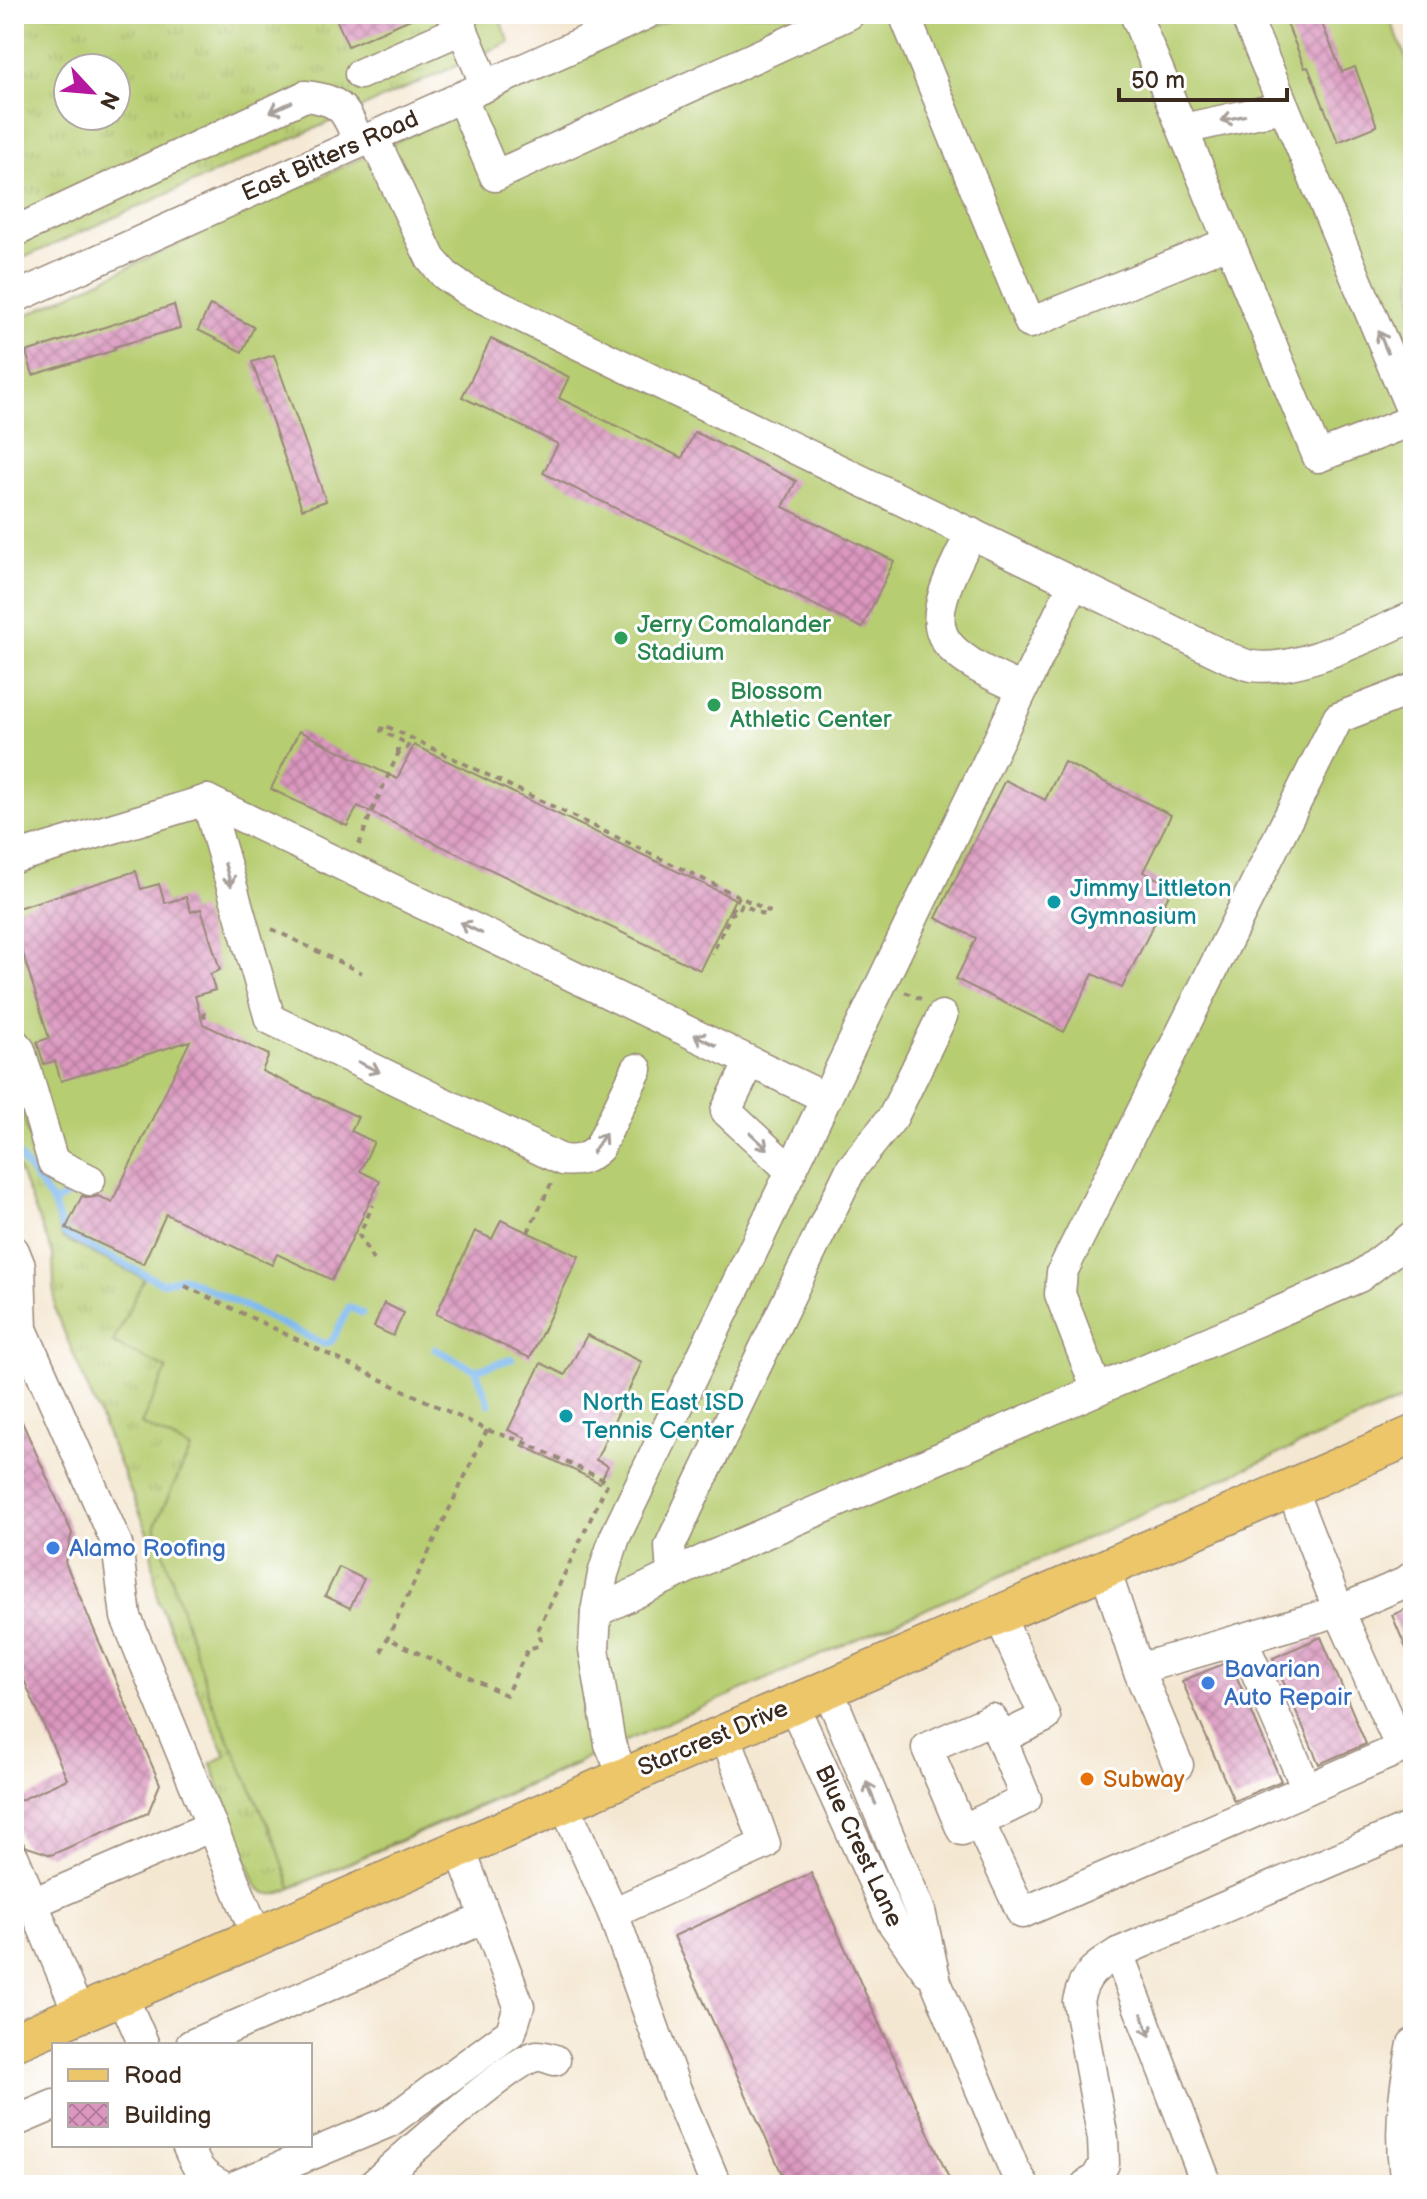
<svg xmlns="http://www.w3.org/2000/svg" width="1427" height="2199" font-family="'Balsamiq Sans',sans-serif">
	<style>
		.grass { fill: url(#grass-tufts); stroke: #797c48; stroke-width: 2; fill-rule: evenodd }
		.pitch { fill: #b7cd71; stroke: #797c48; stroke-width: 2 }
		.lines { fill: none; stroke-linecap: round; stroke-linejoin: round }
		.stream { stroke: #7eb9f0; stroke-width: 7 }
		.building { fill: url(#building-cross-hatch) }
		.minor-casing { stroke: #988878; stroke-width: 33 }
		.major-casing { stroke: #988878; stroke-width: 41 }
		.path { stroke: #988878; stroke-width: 4; stroke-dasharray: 6 6; stroke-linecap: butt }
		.minor { stroke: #fff; stroke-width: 30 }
		.major { stroke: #ecc669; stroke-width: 38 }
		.oneway { stroke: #a79f9a }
		.leisure-dot { fill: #2e9e5b; stroke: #fff; stroke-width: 3 }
		.culture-dot { fill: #0f9aa8; stroke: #fff; stroke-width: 3 }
		.shop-dot { fill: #3f7fe0; stroke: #fff; stroke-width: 3 }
		.food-dot { fill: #e8710a; stroke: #fff; stroke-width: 3 }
		.labels { text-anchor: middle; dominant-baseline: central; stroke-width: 6; stroke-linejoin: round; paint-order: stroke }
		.street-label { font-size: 24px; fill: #3b2a1e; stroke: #fff }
		.leisure-label { font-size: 24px; fill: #27864d; stroke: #fff; text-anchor: start }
		.culture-label { font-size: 24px; fill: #0d838f; stroke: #fff; text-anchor: start }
		.shop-label { font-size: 24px; fill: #366cbe; stroke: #fff; text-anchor: start }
		.food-label { font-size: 24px; fill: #c56008; stroke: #fff; text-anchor: start }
	</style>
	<defs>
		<pattern id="grass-tufts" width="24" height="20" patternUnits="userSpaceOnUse" patternTransform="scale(2)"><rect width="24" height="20" fill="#b7cd71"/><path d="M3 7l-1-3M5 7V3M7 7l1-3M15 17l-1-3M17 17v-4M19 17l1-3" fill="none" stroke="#9eb061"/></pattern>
		<pattern id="building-cross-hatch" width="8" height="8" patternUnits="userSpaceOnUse" patternTransform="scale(2)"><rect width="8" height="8" fill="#db97c0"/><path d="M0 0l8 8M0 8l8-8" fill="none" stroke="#b37b9b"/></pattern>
	</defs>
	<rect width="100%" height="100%" fill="#fff"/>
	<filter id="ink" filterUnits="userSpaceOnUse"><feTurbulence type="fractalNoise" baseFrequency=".0125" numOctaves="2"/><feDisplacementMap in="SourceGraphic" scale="16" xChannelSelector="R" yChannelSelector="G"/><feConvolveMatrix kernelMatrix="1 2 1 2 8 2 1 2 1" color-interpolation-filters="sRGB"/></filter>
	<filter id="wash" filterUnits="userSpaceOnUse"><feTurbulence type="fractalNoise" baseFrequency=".006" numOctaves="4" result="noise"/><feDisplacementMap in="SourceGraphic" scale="32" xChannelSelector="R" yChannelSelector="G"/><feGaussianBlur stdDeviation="1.8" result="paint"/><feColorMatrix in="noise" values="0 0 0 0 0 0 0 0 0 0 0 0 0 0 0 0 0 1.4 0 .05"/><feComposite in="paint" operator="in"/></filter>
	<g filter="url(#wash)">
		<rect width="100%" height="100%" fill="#f4e7d1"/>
		<g class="grass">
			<path d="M14,14h483l13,28 -496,220zM68,68h48v48h-48z"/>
			<path d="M14,1076l48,162 84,41 47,169 390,308 -5,8 -300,130c-10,1 -15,-1 -22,-9l-45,-122 15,-7 -68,-155 -9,-66 -94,-225 -2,-55 -39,-97z"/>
		</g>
		<polygon class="pitch" points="684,14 1388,14 1413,75 1413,1395 291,1888 275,1840 210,1698 155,1525 191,1449 141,1424 167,1369 113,1343 144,1278 62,1238 14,1089 14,321 504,91"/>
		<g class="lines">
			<g class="stream">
				<polyline points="14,1149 53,1203 64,1234 162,1283 183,1277 324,1344 332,1341 349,1307 362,1313"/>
				<polyline points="53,1203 85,1187"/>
				<polyline points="435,1349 476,1370 512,1359"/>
				<polyline points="476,1370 489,1404"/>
			</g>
		</g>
		<g id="blocks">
			<g class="building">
				<polygon points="334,14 422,14 348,46"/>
				<polygon points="1283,14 1318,14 1342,72 1355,67 1377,126 1338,142 1308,67 1305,68"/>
				<polygon points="174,305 180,328 114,347 115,350 33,375 26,352"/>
				<polygon points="210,305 254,327 242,352 198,330"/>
				<polygon points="491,339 569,377 559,398 682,458 695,432 796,481 783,507 894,561 862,628 543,473 558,444 462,397"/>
				<polygon points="274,355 326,501 302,509 252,362"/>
				<polygon points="299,731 397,779 414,745 735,899 700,970 358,806 347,826 271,789"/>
				<polygon points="1064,762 1171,815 1143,872 1173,886 1122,988 1093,974 1064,1032 956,979 976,938 936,918 1005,780 1045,800"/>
				<polygon points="136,871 141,889 159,884 165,903 186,897 191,912 201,909 220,970 210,974 215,990 195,996 203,1024 269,1055 262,1071 358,1117 351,1131 374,1142 360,1171 380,1181 332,1280 277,1254 272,1265 166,1214 143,1264 66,1228 82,1196 90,1198 98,1196 112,1202 190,1041 61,1081 55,1061 44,1064 37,1042 49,1038 22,950 14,953 14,909"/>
				<polygon points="501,1220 579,1256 530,1358 436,1314 475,1231 492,1239"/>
				<polygon points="384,1303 404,1313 393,1336 374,1327"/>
				<polygon points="587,1335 642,1362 596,1460 608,1466 600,1483 522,1445 526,1438 508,1430 541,1363 565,1375"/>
				<polygon points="14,1404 72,1533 65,1562 160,1784 148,1813 51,1855 27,1847 22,1842 14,1823 14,1803 67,1779 14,1657"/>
				<polygon points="339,1567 364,1579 350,1608 325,1596"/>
				<polygon points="1413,1606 1413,1665 1392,1615"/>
				<polygon points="1321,1637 1366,1744 1319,1764 1273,1658"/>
				<polygon points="1230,1661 1281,1781 1234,1801 1182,1681"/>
				<polygon points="811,1873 952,2185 787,2185 674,1936"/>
			</g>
		</g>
	</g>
	<g filter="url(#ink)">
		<use href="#blocks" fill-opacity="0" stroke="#988878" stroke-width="2"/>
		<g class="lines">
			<g class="minor-casing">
				<g id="minor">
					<polyline points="456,14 486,86"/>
					<polyline points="904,14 1030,323 1230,242"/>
					<polyline points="1135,14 1318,457 1413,420"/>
					<polyline points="1245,14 1413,414"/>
					<polyline points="360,74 462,29"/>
					<polyline points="461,97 495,176 849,14"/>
					<polyline points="1183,129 1284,107"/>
					<path d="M373,137l58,122 14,16 23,16 761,367c7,2 15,7 23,8 48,7 117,-31 161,-49"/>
					<path d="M14,232l291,-136c37,4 41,14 54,47"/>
					<polyline points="14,298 646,14"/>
					<path d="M971,533c-12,26 -40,72 -29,100 9,26 57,45 80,56"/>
					<path d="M207,800l63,219 292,141c16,2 25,-1 37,-12l38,-79"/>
					<polyline points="14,858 207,800 826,1098"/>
					<polyline points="14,1043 20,1050 53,1162 90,1180"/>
					<polyline points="750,1062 726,1111 791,1171"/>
					<polyline points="14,1251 20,1266 22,1329 117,1544 126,1617 257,1937"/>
					<polyline points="1097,1390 1060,1294 1062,1272 1338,718 1413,689"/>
					<polyline points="1105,1569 1138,1669 1339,1611 1291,1488"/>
					<polyline points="672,1575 670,1546 689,1505 851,1169 893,1117 942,1016"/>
					<polyline points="596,1612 710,1557 1359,1277 1413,1236"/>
					<polyline points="999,1615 1045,1717 1001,1738 992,1719 927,1748 962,1830 979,1822 1022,1913 1413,1743"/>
					<polyline points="1242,1639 1307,1789"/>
					<polyline points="1138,1669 1178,1765"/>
					<polyline points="828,1689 920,1911 936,1982 1014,2169 1024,2185"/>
					<polyline points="793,1704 892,1922 927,1971"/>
					<polyline points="1401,1748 1339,1611 1404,1583 1413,1576"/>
					<polyline points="624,1777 610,1744 594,1649 596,1612 603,1574 615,1537 1074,583"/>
					<polyline points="564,1804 613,1913 765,1844 725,1734"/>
					<polyline points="979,1822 1026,1799 1001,1738"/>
					<polyline points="14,1858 79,2014"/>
					<polyline points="14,1911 212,1826"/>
					<polyline points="613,1913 676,2090 716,2185"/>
					<polyline points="1118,1953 1207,2185"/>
					<polyline points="122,1995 144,2045"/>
					<polyline points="191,2045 485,1918"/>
					<polyline points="14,2122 54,2105"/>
					<path d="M187,2145c9,21 13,30 33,40"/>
					<polyline points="238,2185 389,2122 511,2032 519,2006 460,1849"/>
					<path d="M373,2185c23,-21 142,-128 164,-129 5,-1 13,3 18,4"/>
					<path d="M1086,2185l10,-6 8,-15 -1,-25 -25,-138c6,-27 17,-34 40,-48l295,-127"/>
					<path d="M1407,2185c-10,-45 -3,-96 6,-141"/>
				</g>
			</g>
			<g class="major-casing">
				<polyline id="major" points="14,2042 1413,1435"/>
			</g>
			<g class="path">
				<polyline points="398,754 398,748 402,741 381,731 384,725 769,911 766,916 742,904 739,911 731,914 712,954"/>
				<polyline points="359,845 371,813 398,754 407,748 411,739"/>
				<polyline points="731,912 739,896"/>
				<polyline points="272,929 362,973"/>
				<polyline points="905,992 921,999"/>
				<polyline points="203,1012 207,1023"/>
				<polyline points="528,1232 551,1184"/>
				<polyline points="373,1260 359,1235 373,1205"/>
				<polyline points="185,1286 487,1430 524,1442 608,1482 538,1630 541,1640 538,1646 528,1649 506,1695 387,1638"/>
				<polyline points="381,1652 487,1430"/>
			</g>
			<use href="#minor" class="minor"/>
			<use href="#major" class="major"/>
		</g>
		<defs><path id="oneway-shaft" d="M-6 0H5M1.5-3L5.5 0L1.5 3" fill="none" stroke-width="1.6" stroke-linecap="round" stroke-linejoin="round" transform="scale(2)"/></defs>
		<g class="oneway">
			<use href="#oneway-shaft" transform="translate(281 107) rotate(155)"/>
			<use href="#oneway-shaft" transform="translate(1233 118) rotate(168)"/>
			<use href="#oneway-shaft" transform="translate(1383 342) rotate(-113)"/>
			<use href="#oneway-shaft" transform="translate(228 875) rotate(74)"/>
			<use href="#oneway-shaft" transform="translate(471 928) rotate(-154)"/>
			<use href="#oneway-shaft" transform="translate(705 1040) rotate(-154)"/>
			<use href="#oneway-shaft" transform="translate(369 1067) rotate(26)"/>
			<use href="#oneway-shaft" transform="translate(759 1141) rotate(43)"/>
			<use href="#oneway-shaft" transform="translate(599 1143) rotate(-57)"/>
			<use href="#oneway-shaft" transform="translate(871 1793) rotate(-113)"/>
			<use href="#oneway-shaft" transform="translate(1146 2025) rotate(69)"/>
		</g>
	</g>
	<g class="leisure-dot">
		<circle cx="621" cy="638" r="8"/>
		<circle cx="714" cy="705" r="8"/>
	</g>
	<g class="culture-dot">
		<circle cx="1054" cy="902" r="8"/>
		<circle cx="566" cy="1416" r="8"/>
	</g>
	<g class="shop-dot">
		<circle cx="53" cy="1548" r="8"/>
		<circle cx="1208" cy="1683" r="8"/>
	</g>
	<circle class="food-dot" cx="1087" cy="1779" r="8"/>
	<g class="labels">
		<g class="street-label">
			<text transform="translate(330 156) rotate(-24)">East Bitters Road</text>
			<text transform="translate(713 1738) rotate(-23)">Starcrest Drive</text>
			<text transform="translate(859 1846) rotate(65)">Blue Crest Lane</text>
		</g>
		<g class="leisure-label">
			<text x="637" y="624">Jerry Comalander<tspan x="637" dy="28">Stadium</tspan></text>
			<text x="730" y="691">Blossom<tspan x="730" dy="28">Athletic Center</tspan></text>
		</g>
		<g class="culture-label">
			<text x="1070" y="888">Jimmy Littleton<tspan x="1070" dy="28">Gymnasium</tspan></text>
			<text x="582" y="1402">North East ISD<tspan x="582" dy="28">Tennis Center</tspan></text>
		</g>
		<g class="shop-label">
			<text x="69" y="1548">Alamo Roofing</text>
			<text x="1224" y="1669">Bavarian<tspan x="1224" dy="28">Auto Repair</tspan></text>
		</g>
		<g class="food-label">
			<text x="1103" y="1779">Subway</text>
		</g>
	</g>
	<rect width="1427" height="2199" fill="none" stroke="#fff" stroke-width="48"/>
	<rect x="52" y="2043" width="260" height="104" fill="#ffffff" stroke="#b1aaa5" stroke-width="2"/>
	<rect x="68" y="2069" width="40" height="12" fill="#ecc669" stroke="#b1aaa5" stroke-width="2"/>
	<text x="124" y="2083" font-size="24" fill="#3b2a1e">Road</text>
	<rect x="68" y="2103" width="40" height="24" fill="url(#building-cross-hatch)" stroke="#b1aaa5" stroke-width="2"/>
	<text x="124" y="2123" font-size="24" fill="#3b2a1e">Building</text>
	<g transform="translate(92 92) rotate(116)"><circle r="38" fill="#ffffff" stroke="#b1aaa5" stroke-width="2"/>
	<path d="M0-6L14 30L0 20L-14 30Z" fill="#b5179e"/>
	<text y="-12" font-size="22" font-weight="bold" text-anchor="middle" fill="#3b2a1e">N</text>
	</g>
	<path d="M1119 88v12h168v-12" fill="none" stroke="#3b2a1e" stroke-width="4"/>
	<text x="1131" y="88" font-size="24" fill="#3b2a1e" stroke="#ffffff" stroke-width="6" paint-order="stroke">50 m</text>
</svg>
